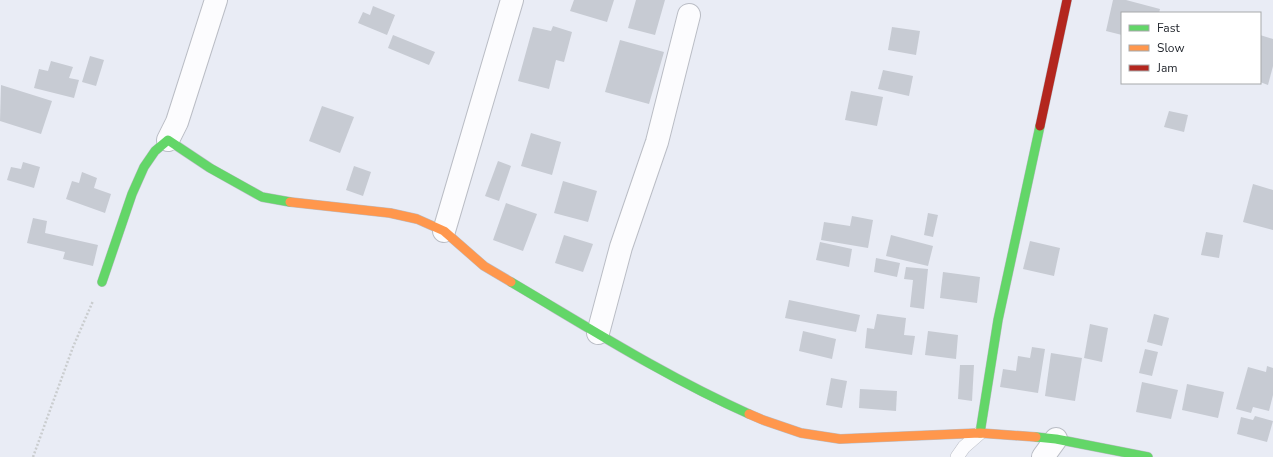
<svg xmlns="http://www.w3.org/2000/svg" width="1273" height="457" font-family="'Nunito Sans',sans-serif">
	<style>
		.building { fill: #c7cbd3 }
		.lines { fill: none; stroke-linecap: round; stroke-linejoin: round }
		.lane-casing { stroke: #babdc5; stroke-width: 14 }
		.street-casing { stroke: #babdc5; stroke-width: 24 }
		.fast-casing { stroke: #babdc5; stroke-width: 10 }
		.slow-casing { stroke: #babdc5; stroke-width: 10 }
		.jam-casing { stroke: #babdc5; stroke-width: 10 }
		.path { stroke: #cacdcf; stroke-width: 2.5; stroke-dasharray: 2 2; stroke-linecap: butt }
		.lane { stroke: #fcfcfe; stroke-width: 13 }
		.street { stroke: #fcfcfe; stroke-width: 22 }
		.fast { stroke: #63d668; stroke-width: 9 }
		.slow { stroke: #ff974d; stroke-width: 9 }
		.jam { stroke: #b3261e; stroke-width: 9 }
	</style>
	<rect width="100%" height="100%" fill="#e9ecf5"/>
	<g class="building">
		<polygon points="574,0 614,0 607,22 570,11"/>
		<polygon points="636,0 665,0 655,35 628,28"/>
		<polygon points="1113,0 1126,0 1160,9 1159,13 1122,13 1122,35 1106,31"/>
		<polygon points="373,6 395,15 387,35 358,23 363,12 370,15"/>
		<polygon points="553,26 572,32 564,62 556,60 549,89 518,81 533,27 551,31"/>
		<polygon points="892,27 920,31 916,55 888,50"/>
		<polygon points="393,35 435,52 429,65 388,48"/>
		<polygon points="1260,35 1273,39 1273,66 1268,85 1260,82"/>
		<polygon points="620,40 664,52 649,104 605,92"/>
		<polygon points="90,56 104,60 96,86 82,82"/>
		<polygon points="51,61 73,67 69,78 79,80 74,98 34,88 39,69 48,71"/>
		<polygon points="883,70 913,76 909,96 878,89"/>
		<polygon points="1,85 52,101 41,134 0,121"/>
		<polygon points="851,91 883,97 877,126 845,120"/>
		<polygon points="322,106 354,117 340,153 309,141"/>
		<polygon points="1169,111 1188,115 1184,132 1164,127"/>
		<polygon points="531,133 561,142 552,175 521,166"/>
		<polygon points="498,161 511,166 499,201 485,196"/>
		<polygon points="23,162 40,167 34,188 7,180 11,167 21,169"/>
		<polygon points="354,166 371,172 363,196 346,190"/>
		<polygon points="82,172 97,178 94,188 111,194 105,213 66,199 72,181 79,183"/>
		<polygon points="563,181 597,191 588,222 554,213"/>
		<polygon points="1253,184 1273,190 1273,230 1243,222"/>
		<polygon points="506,203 537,214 523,251 493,240"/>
		<polygon points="928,213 938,215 933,237 924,235"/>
		<polygon points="852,216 873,220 868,248 821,240 824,222 850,226"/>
		<polygon points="33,218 47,221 45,233 98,245 93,266 63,259 65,252 27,243"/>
		<polygon points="1206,232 1223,235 1219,258 1201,255"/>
		<polygon points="564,235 593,244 583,272 555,263"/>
		<polygon points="891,235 933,246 928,266 886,256"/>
		<polygon points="1030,241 1060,248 1054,276 1023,269"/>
		<polygon points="820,242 852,249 849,267 816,260"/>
		<polygon points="876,258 900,263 897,277 874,272"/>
		<polygon points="906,267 928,269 924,309 910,307 913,280 904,279"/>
		<polygon points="943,272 980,277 977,303 940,298"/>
		<polygon points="789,300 860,315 856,332 785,318"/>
		<polygon points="877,314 906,318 904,335 915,336 912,355 865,348 867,328 874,329"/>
		<polygon points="1154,314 1169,318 1162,346 1147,342"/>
		<polygon points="1090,324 1108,328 1102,362 1084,358"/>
		<polygon points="803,331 836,339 832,359 799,351"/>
		<polygon points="928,331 958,335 956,359 925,355"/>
		<polygon points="1032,347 1045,349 1038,393 1000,387 1003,369 1016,371 1018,356 1030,358"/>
		<polygon points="1145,349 1158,352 1152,376 1139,373"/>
		<polygon points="1051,353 1082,358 1075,401 1045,396"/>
		<polygon points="960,365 974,365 972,401 958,399"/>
		<polygon points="1267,366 1273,368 1273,395 1269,411 1253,407 1251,413 1236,409 1248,367 1266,372"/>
		<polygon points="831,378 847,381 842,408 826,405"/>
		<polygon points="1142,382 1178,390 1171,419 1136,412"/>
		<polygon points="1187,384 1224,392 1218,418 1182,410"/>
		<polygon points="860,389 897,391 896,411 859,408"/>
		<polygon points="1255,416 1273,421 1267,442 1237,434 1241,417 1253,420"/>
	</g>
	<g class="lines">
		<g class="lane-casing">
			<polyline id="lane" points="957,457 964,447 980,433"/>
		</g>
		<g class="street-casing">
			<g id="street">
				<polyline points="168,140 177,122 216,0"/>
				<polyline points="444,231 512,0"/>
				<polyline points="598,333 621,247 657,142 689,15"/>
				<polyline points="1043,457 1056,439"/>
			</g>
		</g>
		<g class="fast-casing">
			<g id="fast">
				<polyline points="102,282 132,194 144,167 155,151 168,140 210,168 262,197 290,202"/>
				<path d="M511,282c78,46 155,95 238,132"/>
				<polyline points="980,433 998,320 1040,126"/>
				<polyline points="1036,437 1056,439 1148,457"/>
			</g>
		</g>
		<g class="slow-casing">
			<g id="slow">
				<polyline points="290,202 390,213 417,219 444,231 484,266 511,282"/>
				<polyline points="749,414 763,420 801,433 840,439 980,433 1036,437"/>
			</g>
		</g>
		<g class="jam-casing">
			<polyline id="jam" points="1040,126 1067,0"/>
		</g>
		<polyline class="path" points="33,457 73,347 93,301"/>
		<use href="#lane" class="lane"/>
		<use href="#street" class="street"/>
		<use href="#fast" class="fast"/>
		<use href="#slow" class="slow"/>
		<use href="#jam" class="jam"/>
	</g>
	<rect x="1121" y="12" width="140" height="72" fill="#ffffff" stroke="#a7a9ab"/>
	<rect x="1129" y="25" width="20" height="6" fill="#63d668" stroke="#a7a9ab"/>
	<text x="1157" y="32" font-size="12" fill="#23272e">Fast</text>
	<rect x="1129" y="45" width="20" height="6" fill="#ff974d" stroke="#a7a9ab"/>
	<text x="1157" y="52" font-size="12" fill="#23272e">Slow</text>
	<rect x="1129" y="65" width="20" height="6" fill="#b3261e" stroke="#a7a9ab"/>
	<text x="1157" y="72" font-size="12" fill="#23272e">Jam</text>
</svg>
